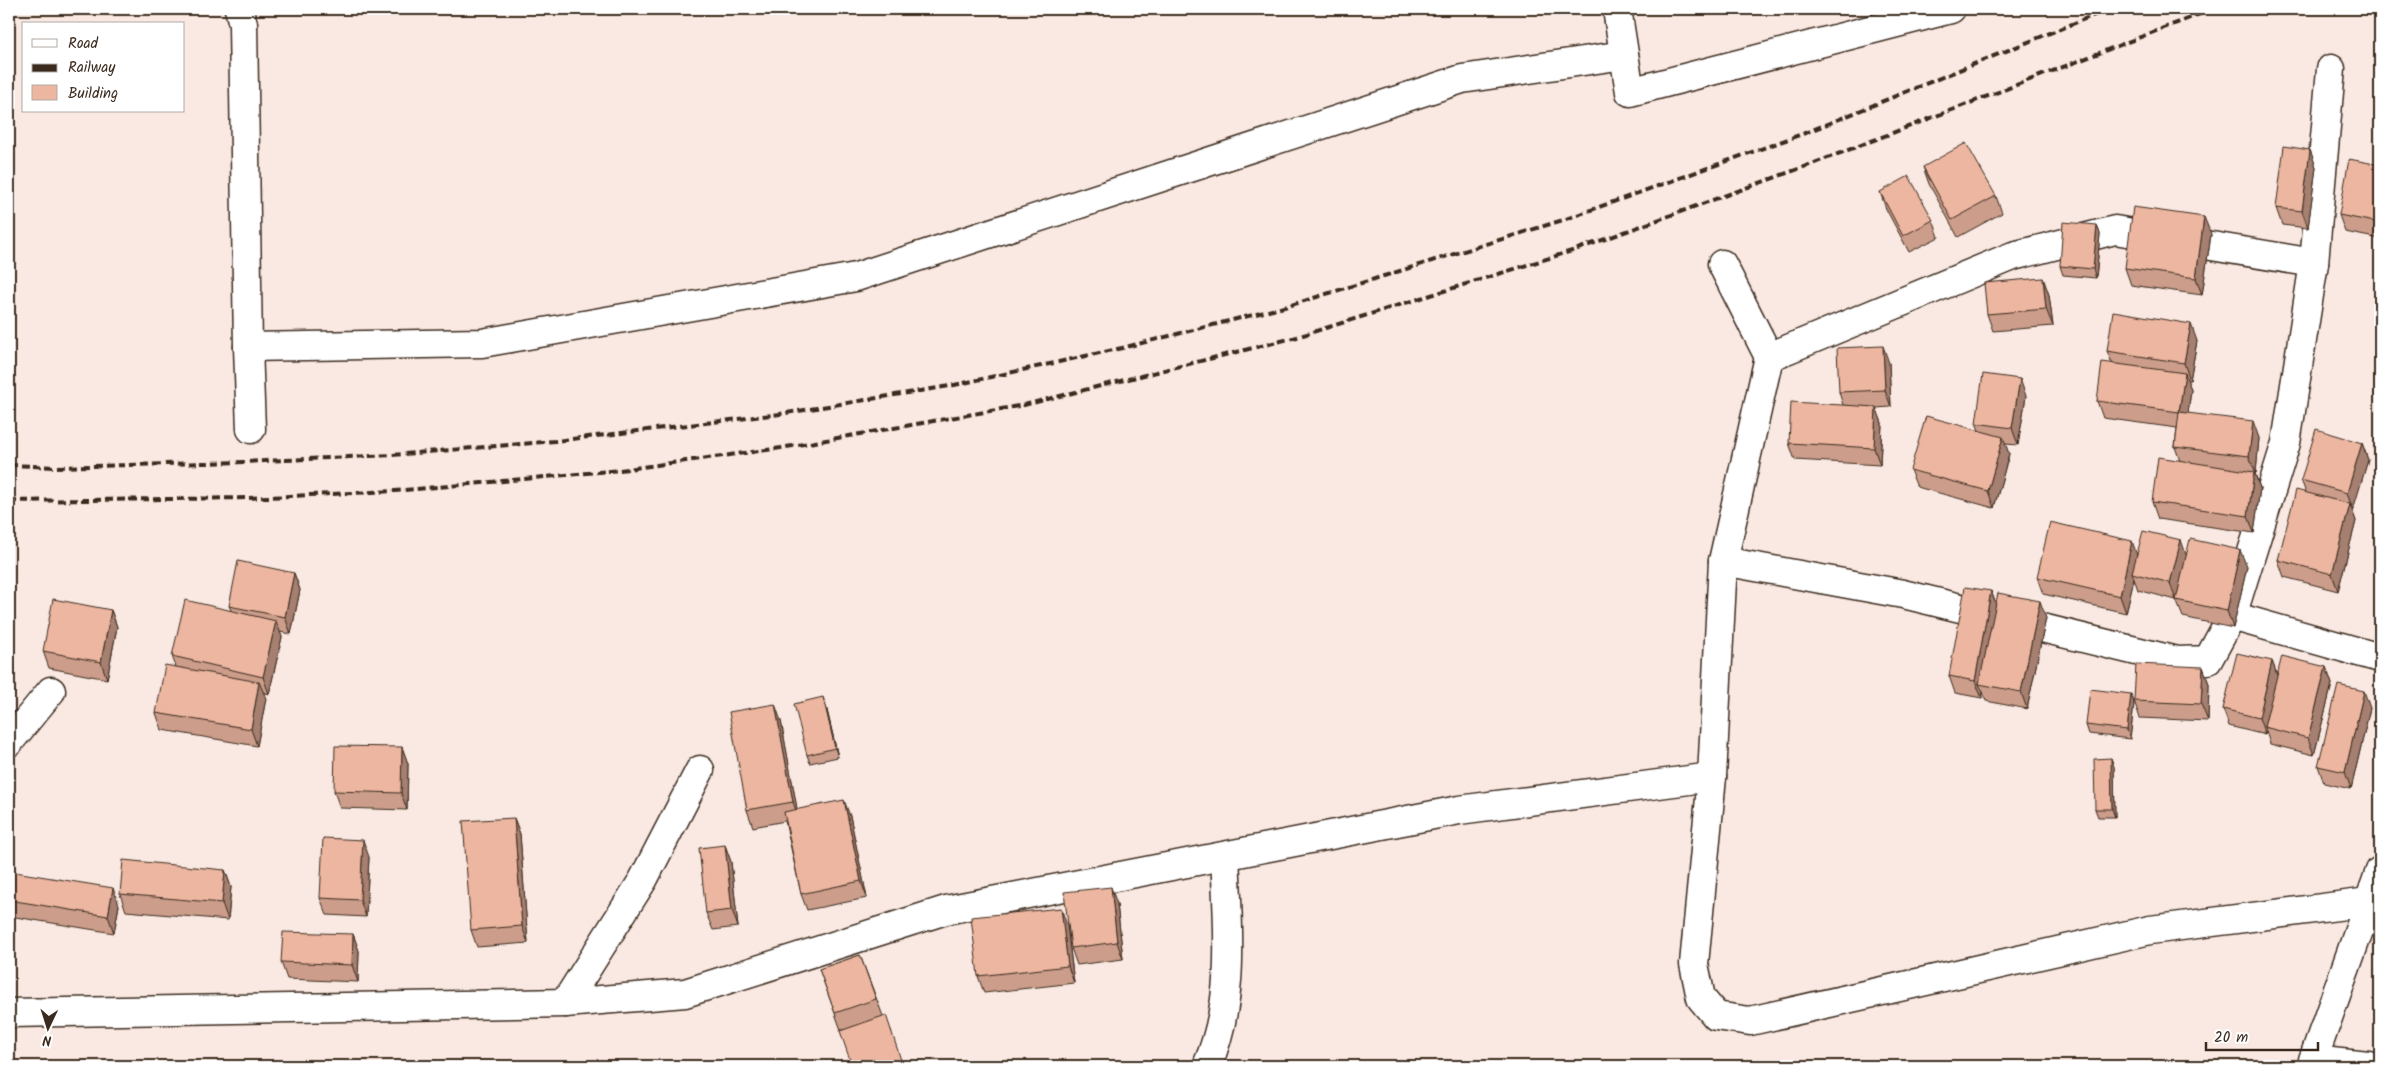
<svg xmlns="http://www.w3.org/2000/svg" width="2389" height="1075" font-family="Kalam,sans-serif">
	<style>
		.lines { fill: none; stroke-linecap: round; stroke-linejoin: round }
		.street-casing { stroke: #3b2a1e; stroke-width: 31 }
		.street { stroke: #fff; stroke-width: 28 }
		.rail { stroke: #3b2a1e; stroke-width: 4; stroke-dasharray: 8 4; stroke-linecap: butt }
		.wall { fill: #cb9d8a; stroke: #3b2a1e }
		.shaded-wall { fill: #a57f70; stroke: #3b2a1e }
		.building { fill: #ecb6a0; stroke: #3b2a1e }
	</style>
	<rect width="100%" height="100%" fill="#f9e9e2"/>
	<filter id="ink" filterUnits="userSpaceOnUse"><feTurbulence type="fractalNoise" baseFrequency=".02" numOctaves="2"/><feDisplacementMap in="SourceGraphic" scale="10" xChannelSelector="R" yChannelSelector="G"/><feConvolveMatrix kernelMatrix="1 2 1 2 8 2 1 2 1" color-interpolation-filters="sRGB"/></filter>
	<g filter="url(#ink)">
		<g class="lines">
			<g class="street-casing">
				<g id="street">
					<polyline points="239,9 243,24 248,347 251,429"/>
					<polyline points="1617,9 1630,92 1951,9"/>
					<polyline points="2314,263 2331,69"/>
					<polyline points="1722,264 1769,357 1723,561 1712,777 1694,964 1701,998 1716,1016 1750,1021 2150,930 2369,902 2380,904"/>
					<polyline points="248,347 482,343 856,277 1462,79 1624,55"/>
					<polyline points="1769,357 2013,256 2115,230 2314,263 2286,443 2232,616 2380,658"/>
					<polyline points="1723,561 1903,594 2177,661 2208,660 2232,616"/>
					<polyline points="9,742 51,691"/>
					<polyline points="565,1003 643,880 700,770"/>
					<polyline points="9,1013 565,1003 685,993 946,910 1459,810 1712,777"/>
					<path d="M1207,1066c29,-66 21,-140 18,-210"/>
					<polyline points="2368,1066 2313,1060 2380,871"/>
				</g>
			</g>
			<use href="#street" class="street"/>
			<g class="rail">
				<polyline points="9,465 55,467 243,462 392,455 555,441 780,414 950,386 1122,348 1288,306 1563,220 1805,133 2109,9"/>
				<polyline points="9,501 247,498 395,491 620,470 781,448 1024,405 1297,337 1575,250 1812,164 2213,9"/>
			</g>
		</g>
		<g class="wall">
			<polygon points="2310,150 2316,167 2308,228 2282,225 2276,208"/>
			<polygon points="2380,165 2380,239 2345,232 2339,215"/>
			<polygon points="1923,167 1996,196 2002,213 1958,237 1929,184"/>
			<polygon points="1880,192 1933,220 1939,237 1909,252 1886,209"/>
			<polygon points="2097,225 2100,234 2096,278 2063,275 2060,266"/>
			<polygon points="2211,234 2202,295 2131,285 2125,268"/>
			<polygon points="2043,278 2049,295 2053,326 1993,331 1987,314"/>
			<polygon points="2197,341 2190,380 2187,380 2191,390 2188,413 2259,438 2256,473 2255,473 2260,488 2254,533 2158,519 2152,502 2180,461 2175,447 2177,428 2103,418 2097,401 2112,363 2107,351"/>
			<polygon points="1889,363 1891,407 1876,408 1882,423 1880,465 1795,460 1789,443 1843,405 1839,392"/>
			<polygon points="2026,396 2018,445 2005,444 2009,454 1994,508 1917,487 1910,470 1979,430 1976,423"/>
			<polygon points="2362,443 2368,460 2352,510 2356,521 2338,591 2284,577 2278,560 2306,493 2301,480"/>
			<polygon points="2137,555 2186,555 2247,567 2233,628 2183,617 2176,600 2179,587 2176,600 2138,590 2134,578 2126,613 2043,594 2037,577"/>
			<polygon points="294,573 300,590 291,634 280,632 282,637 269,694 263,692 266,698 257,746 162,730 156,713 176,667 172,656 231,610 229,606"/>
			<polygon points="1991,591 1996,604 2046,618 2027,709 1986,701 1983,692 1982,698 1955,693 1949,676"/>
			<polygon points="111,610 117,627 107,679 49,668 43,651"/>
			<polygon points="2272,661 2277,675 2326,667 2332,684 2314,755 2270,744 2266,731 2265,735 2229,726 2223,709"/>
			<polygon points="2203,667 2209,684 2208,721 2140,718 2134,701"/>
			<polygon points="2134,703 2130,739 2089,734 2086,725"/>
			<polygon points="826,706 838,757 810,763 807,755"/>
			<polygon points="2370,708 2351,789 2324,783 2318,766"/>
			<polygon points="781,721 797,809 850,816 867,898 807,910 801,894 785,821 753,827 747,810"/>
			<polygon points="402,747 408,764 407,810 340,808 334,791"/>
			<polygon points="2111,758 2114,767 2115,817 2098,817 2095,809"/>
			<polygon points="514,818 520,834 528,943 477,947 471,930"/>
			<polygon points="725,845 731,862 738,927 713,930 706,913"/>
			<polygon points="369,857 366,917 327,915 320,898"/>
			<polygon points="225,870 231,887 228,920 126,911 120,894"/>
			<polygon points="9,871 119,905 114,933 9,916"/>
			<polygon points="1117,904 1123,959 1077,965 1071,948"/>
			<polygon points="1067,925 1074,983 984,993 978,976"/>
			<polygon points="353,934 359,951 358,982 287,979 281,962"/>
			<polygon points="860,955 883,1016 892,1032 841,1030 819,969"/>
		</g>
		<g class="shaded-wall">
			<polygon points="2310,150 2316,167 2308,228 2302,211"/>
			<polygon points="2204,217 2211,234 2202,295 2196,278"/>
			<polygon points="2097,225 2100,234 2096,278 2093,269"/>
			<polygon points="2043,278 2049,295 2053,326 2046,309"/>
			<polygon points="2191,324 2197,341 2190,380 2184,363"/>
			<polygon points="1883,346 1889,363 1891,407 1885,390"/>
			<polygon points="2185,373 2191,390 2186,429 2179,412"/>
			<polygon points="2020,379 2026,396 2018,445 2012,428"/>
			<polygon points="1876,407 1882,423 1880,465 1874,448"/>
			<polygon points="2253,421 2259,438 2256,473 2249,456"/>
			<polygon points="2003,437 2009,454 1994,508 1988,491"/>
			<polygon points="2362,443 2368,460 2353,510 2347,493"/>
			<polygon points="2254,472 2260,488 2254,533 2248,516"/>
			<polygon points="2350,504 2356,521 2338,591 2332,574"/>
			<polygon points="2181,540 2187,557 2176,600 2170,583"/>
			<polygon points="2132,541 2138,558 2132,573 2134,578 2126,613 2120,596"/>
			<polygon points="2240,550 2247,567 2233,628 2227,611"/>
			<polygon points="294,573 300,590 291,634 285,617"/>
			<polygon points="1991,591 1997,608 1979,684 1983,692 1982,698 1975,681"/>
			<polygon points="2040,601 2046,618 2027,709 2021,692"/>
			<polygon points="111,610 117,627 107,679 101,662"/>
			<polygon points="276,621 282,637 269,694 263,677"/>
			<polygon points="2272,661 2278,678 2264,727 2266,731 2265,735 2259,718"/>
			<polygon points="2203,667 2209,684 2208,721 2201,704"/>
			<polygon points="2326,667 2332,684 2314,755 2308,738"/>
			<polygon points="259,682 266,698 257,746 251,729"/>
			<polygon points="2364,691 2370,708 2351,789 2345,772"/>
			<polygon points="2131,694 2134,703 2130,739 2127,730"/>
			<polygon points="823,697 826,706 838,757 835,748"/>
			<polygon points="775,704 781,721 799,819 793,802"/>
			<polygon points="402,747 408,764 407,810 401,793"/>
			<polygon points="2111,758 2114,767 2115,817 2112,809"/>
			<polygon points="844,800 850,816 867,898 861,881"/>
			<polygon points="514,818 520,834 528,943 522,926"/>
			<polygon points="363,840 369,857 366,917 360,900"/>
			<polygon points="725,845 731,862 738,927 732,910"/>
			<polygon points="225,870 231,887 228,920 222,903"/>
			<polygon points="1111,887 1117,904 1123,959 1117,942"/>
			<polygon points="113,888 119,905 114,933 108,916"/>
			<polygon points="1061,908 1067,925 1074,983 1068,966"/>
			<polygon points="353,934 359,951 358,982 352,965"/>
		</g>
		<g class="building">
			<polygon points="1966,143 1996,196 1952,220 1923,167"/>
			<polygon points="2284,146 2310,150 2302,211 2276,208"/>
			<polygon points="2349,159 2380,165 2380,223 2339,215"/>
			<polygon points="1909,176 1933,220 1903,236 1880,192"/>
			<polygon points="2133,207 2204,217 2196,278 2125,268"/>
			<polygon points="2063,222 2097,225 2093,269 2060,266"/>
			<polygon points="2043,278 2046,309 1987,314 1984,283"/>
			<polygon points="2113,311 2191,324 2184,363 2107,351"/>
			<polygon points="1883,346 1885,390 1839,392 1837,348"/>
			<polygon points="2102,362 2185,373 2179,412 2097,401"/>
			<polygon points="1983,374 2020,379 2012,428 1976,423"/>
			<polygon points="1791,402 1876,407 1874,448 1789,443"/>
			<polygon points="2179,412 2253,421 2249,456 2175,447"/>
			<polygon points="1926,416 2003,437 1988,491 1910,470"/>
			<polygon points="2316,429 2362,443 2347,493 2301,480"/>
			<polygon points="2158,457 2254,472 2248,516 2152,502"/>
			<polygon points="2296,490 2350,504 2332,574 2278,560"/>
			<polygon points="2050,522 2132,541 2120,596 2037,577"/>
			<polygon points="2143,531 2181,540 2170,583 2132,573"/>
			<polygon points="2190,539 2240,550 2227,611 2176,600"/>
			<polygon points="238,561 294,573 285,617 229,606"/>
			<polygon points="1965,587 1991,591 1975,681 1949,676"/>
			<polygon points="1998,593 2040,601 2021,692 1979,684"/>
			<polygon points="53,599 111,610 101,662 43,651"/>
			<polygon points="185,600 276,621 263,677 172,656"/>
			<polygon points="2237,653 2272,661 2259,718 2223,709"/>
			<polygon points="2282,656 2326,667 2308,738 2264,727"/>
			<polygon points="2136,664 2203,667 2201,704 2134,701"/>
			<polygon points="165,665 259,682 251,729 156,713"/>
			<polygon points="2338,685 2364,691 2345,772 2318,766"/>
			<polygon points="2090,689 2131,694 2127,730 2086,725"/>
			<polygon points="823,697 835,748 807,755 794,704"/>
			<polygon points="775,704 793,802 747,810 729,712"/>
			<polygon points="335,746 402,747 401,793 334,791"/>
			<polygon points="2111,758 2112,809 2095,809 2094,759"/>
			<polygon points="844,800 861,881 801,894 784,812"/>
			<polygon points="514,818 522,926 471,930 463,821"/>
			<polygon points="323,838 363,840 360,900 320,898"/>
			<polygon points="725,845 732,910 706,913 699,848"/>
			<polygon points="123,860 225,870 222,903 120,894"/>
			<polygon points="9,871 113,888 108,916 9,900"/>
			<polygon points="1111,887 1117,942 1071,948 1064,892"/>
			<polygon points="1061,908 1068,966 978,976 971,917"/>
			<polygon points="283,932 353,934 352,965 281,962"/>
			<polygon points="860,955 876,999 835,1013 819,969"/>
			<polygon points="886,1015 903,1066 852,1066 840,1031"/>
			<polygon points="596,1065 637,1066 596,1066"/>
		</g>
	</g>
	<rect width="2389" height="1075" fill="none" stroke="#fff" stroke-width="30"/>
	<rect x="15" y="15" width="2359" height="1045" fill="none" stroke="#3b2a1e" stroke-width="2" filter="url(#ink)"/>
	<rect x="22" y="22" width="162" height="90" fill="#ffffff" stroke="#b1aaa5"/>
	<rect x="32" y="39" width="25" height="8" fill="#ffffff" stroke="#b1aaa5"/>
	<text x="68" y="48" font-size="15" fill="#3b2a1e">Road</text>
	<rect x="32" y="64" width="25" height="8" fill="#3b2a1e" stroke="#b1aaa5"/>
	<text x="68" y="72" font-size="15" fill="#3b2a1e">Railway</text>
	<rect x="32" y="85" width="25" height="15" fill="#ecb6a0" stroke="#b1aaa5"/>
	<text x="68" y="98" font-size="15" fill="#3b2a1e">Building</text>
	<g transform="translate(48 1028) rotate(184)" stroke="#ffffff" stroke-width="4" paint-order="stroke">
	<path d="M0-4L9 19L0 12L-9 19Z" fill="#3b2a1e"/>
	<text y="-8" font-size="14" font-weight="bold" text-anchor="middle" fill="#3b2a1e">N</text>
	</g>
	<path d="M2206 1042v8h112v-8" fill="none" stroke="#3b2a1e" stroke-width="2.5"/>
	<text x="2214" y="1042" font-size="15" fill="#3b2a1e" stroke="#ffffff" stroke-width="4" paint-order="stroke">20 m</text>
</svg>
